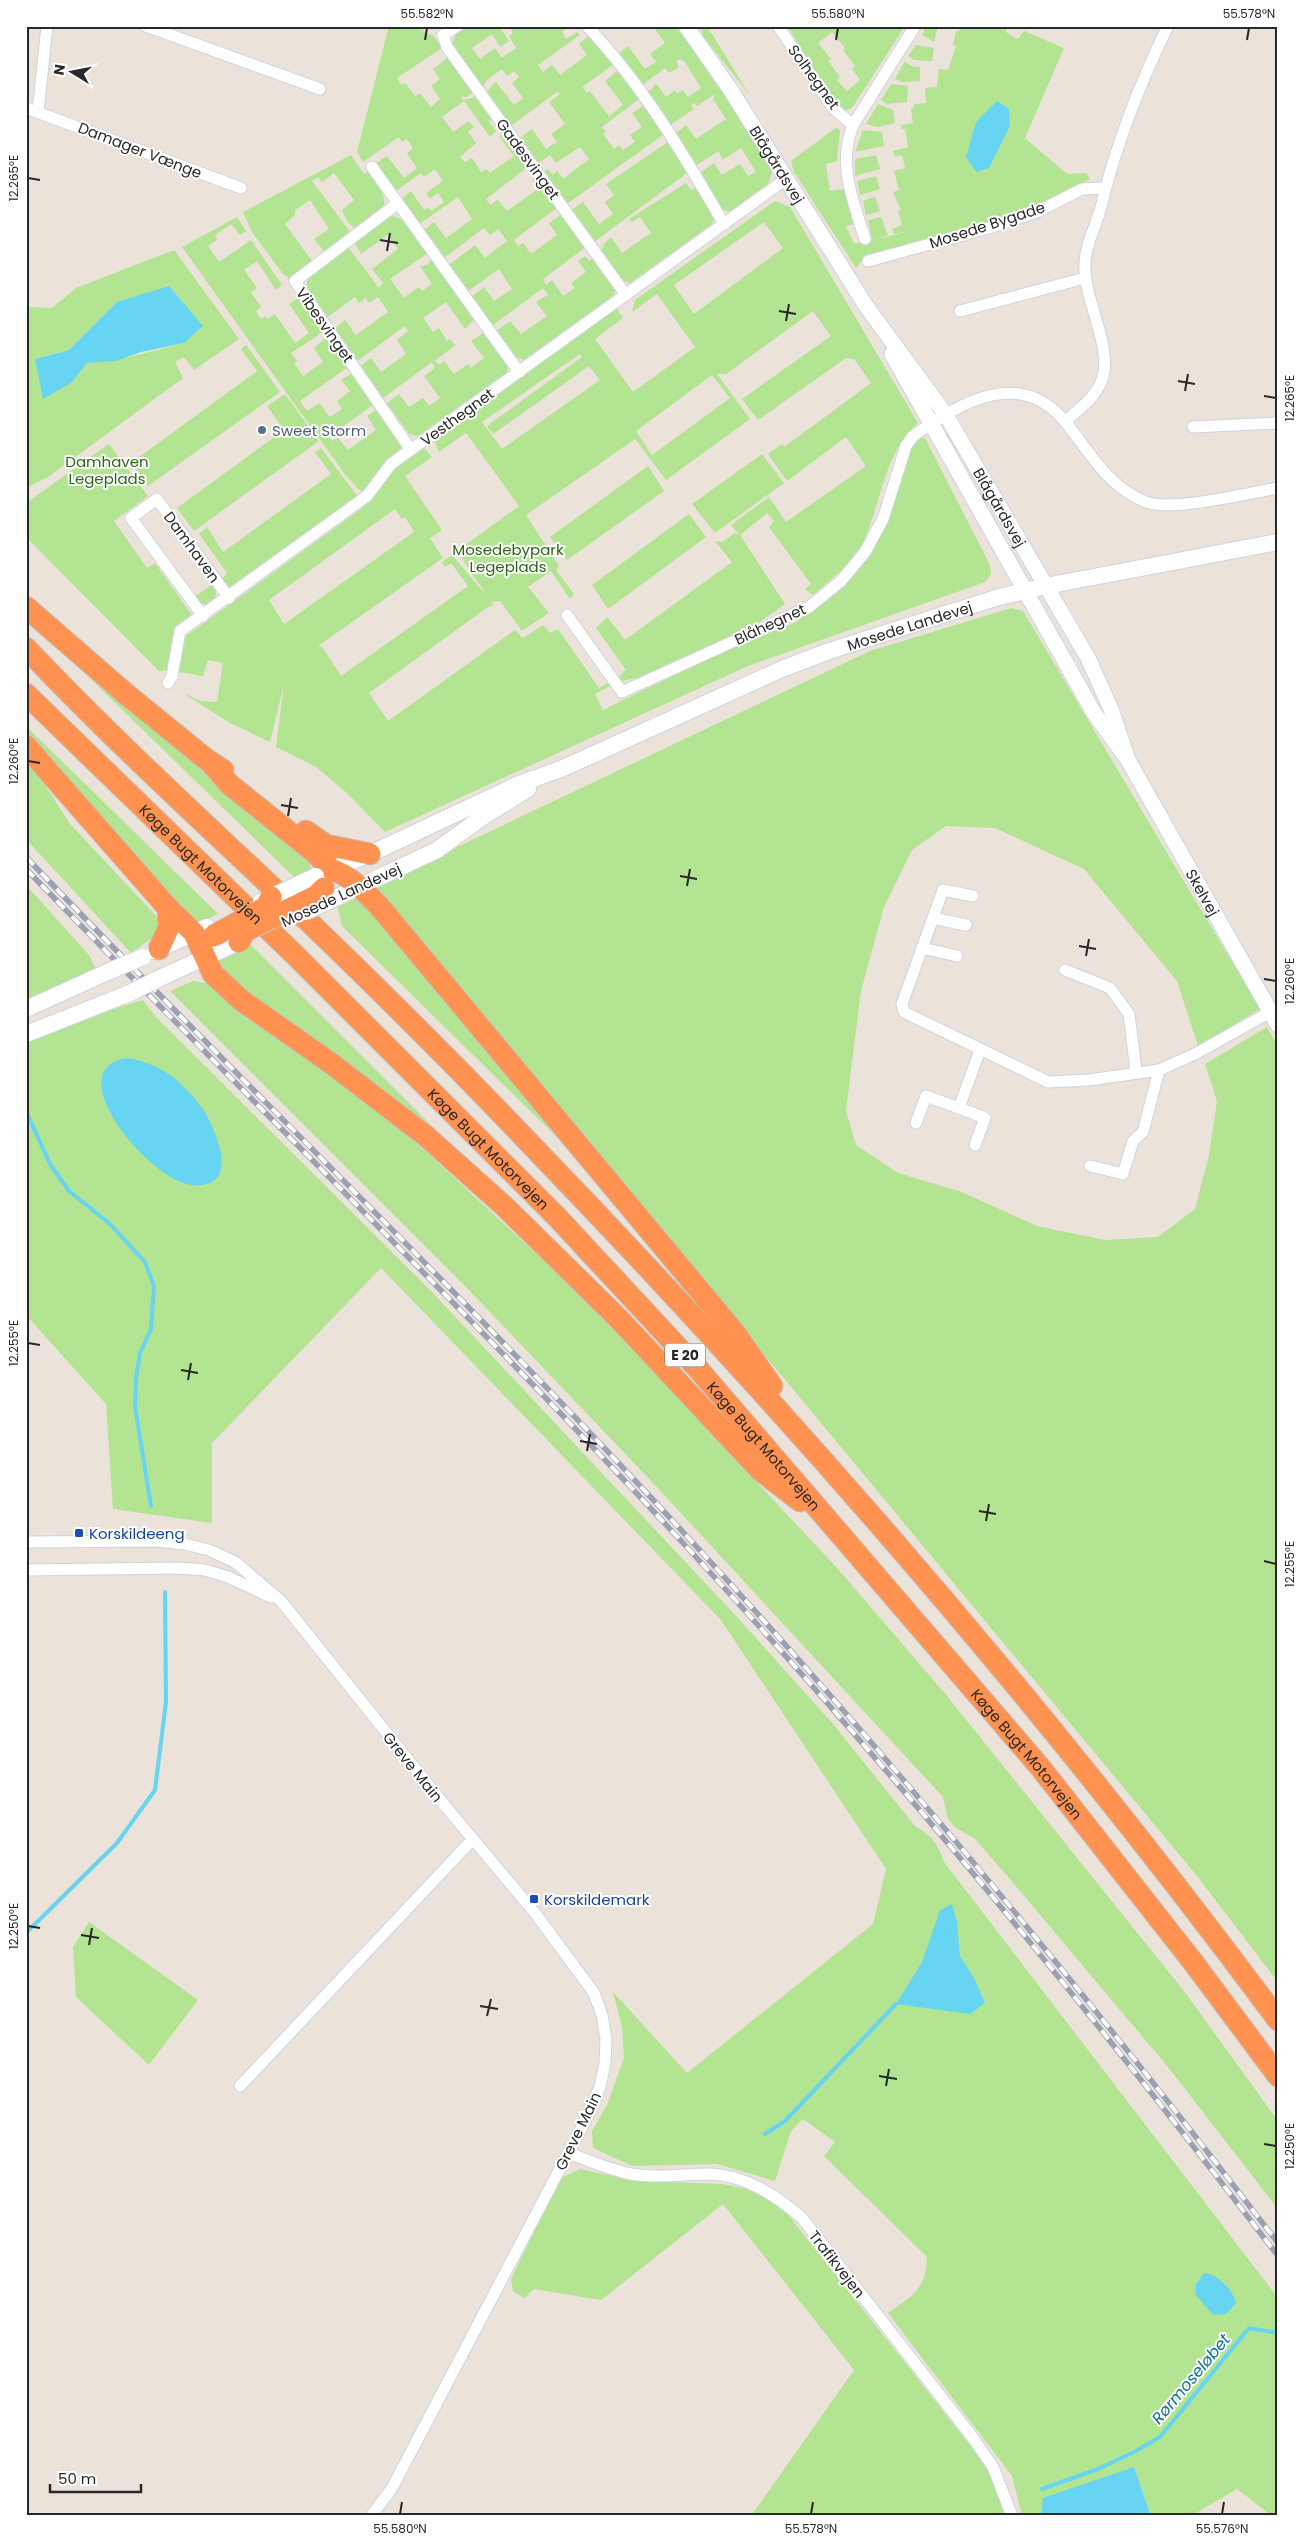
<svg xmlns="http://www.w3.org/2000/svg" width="1304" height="2542" font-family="Poppins,sans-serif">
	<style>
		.green { fill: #b3e492; fill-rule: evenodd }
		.water { fill: #67d5f2 }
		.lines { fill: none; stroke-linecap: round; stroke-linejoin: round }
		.stream { stroke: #67d5f2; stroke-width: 4 }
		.minor-casing { stroke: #ced3e2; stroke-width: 13 }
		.tertiary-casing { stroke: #ced3e2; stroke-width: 17 }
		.secondary-casing { stroke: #ced3e2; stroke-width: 18 }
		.motorway-casing { stroke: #c3c3c3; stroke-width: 23 }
		.minor { stroke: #fff; stroke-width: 11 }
		.tertiary { stroke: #fff; stroke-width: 15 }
		.secondary { stroke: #fff; stroke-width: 16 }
		.motorway { stroke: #ff9250; stroke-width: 21 }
		.rail-casing { stroke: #9ca0b3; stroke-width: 5.5 }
		.rail { stroke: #fff; stroke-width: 4; stroke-dasharray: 11; stroke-linecap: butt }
		.secondary-bridge-casing { stroke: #ced3e2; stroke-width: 18; stroke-linecap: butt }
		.motorway-bridge-casing { stroke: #c3c3c3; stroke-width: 23; stroke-linecap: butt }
		.secondary-bridge { stroke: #fff; stroke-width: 16 }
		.motorway-bridge { stroke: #ff9250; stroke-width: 21 }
		.ticks { fill: none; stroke: #282828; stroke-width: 2 }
		.service-dot { fill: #5c6f8a; stroke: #fff; stroke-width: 2 }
		.transit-dot { fill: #1a4fb4; stroke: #fff; stroke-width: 2 }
		.labels { text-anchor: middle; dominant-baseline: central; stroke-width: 4; stroke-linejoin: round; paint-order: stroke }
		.shield { fill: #fff; stroke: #686868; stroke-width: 1 }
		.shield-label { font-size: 14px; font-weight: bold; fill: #282828 }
		.street-label { font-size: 15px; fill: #282828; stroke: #fff }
		.service-label { font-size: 15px; fill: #4e5e75; stroke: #fff; text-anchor: start }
		.park-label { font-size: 15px; fill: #2c6617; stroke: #fff }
		.transit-label { font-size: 15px; fill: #164399; stroke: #fff; text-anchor: start }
		.water-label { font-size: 16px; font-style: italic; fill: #09719b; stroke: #fff }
		.neatline { fill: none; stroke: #282828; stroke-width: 2 }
		.ticks-label { font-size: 12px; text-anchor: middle; fill: #282828 }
	</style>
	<rect width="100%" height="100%" fill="#ebe2d9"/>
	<g class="green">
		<polygon points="389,26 420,26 426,34 433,35 442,48 397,78 401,85 405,83 415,96 420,93 431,107 440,99 431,86 440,79 433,69 449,57 474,92 467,97 462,96 463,100 472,98 476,94 494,119 490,121 488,120 496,131 490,137 464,101 442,117 453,132 469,121 474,127 468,132 476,143 460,157 465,162 472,158 481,172 486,169 490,173 514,156 499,136 504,133 528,167 486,199 490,205 498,200 507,211 538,189 532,179 535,177 558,207 514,240 518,246 523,243 531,254 557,235 549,223 562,214 586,247 543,279 546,285 552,280 563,296 575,288 571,283 586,272 578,261 585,256 589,261 594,258 616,288 614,295 524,360 515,357 496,331 510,321 521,334 547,316 536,302 548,295 543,288 492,326 471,297 484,287 494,301 512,289 499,269 468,291 449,265 475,245 485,258 507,241 498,229 490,235 484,228 444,258 424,230 434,222 446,238 472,219 458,197 418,225 401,199 411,191 424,210 428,207 431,211 444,202 438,193 430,199 426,193 443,181 435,169 424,177 421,173 396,191 375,164 387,156 404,178 417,168 407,153 413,148 407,139 402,142 399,137 363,162 357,152"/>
		<polygon points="469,26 499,26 509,41 500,47 492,34 472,48 480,59 495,48 502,58 516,48 509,36 513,33 509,26 568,26 562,32 566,39 577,32 580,35 538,65 543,72 552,65 560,75 587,55 579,44 590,35 614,64 581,88 583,87 587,93 590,91 609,116 623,105 605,81 617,71 639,99 602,127 606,132 603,134 614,149 619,145 623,150 635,142 630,135 642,127 632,113 645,105 664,134 567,204 544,171 548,169 553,175 557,170 563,179 589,159 580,147 556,163 550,155 538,163 520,138 532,129 546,149 557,142 551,134 565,124 549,102 560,94 557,92 511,126 486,92 496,82 514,105 523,98 512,83 519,77 514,71 507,76 502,69 487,80 483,87 452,44 457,31"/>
		<polygon points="653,26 677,26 710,70 772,172 768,184 729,212 722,209 700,173 714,163 722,175 740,164 748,176 756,172 741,148 722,160 719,151 695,166 675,134 686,125 696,139 726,119 713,99 715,94 697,106 694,103 691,105 694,109 670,125 646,92 651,90 656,83 666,97 675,90 677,94 683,90 688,97 701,88 685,62 680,59 676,62 679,67 669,73 665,68 641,86 618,54 628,46 645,69 656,62 650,54 665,43"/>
		<polygon points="700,26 707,26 749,94 703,36"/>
		<path d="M787,26h118l-53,82 -8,3 -7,-6zM832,32l13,16 -2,2 12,16 -3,3 8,11 -13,11 -10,-11 3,-3 -12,-16 3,-2 -13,-16z"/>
		<polygon points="926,26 938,26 934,42 922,35"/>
		<polygon points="960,26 1005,26 1007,33 1018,39 1024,31 1064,48 1025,138 1067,174 1086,173 1090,179 1046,202 998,220 865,257 856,268 794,172 791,161 837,127 840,131 837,161 826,164 830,191 844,189 853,224 846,226 854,244 872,240 868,220 881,217 888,235 872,240 911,231 894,234 892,229 902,225 898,211 901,210 893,192 899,190 894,171 905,168 902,155 895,157 893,151 908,147 905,129 902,129 901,125 913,123 911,109 914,108 914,104 926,103 925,88 937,87 939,69 948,70 956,46 953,44 956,31 959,31"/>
		<polygon points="916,45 934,48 932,61 914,60 908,56"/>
		<polygon points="905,61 911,66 920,67 920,81 903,82 895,79"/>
		<polygon points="891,84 908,86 907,102 887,104 881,100"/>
		<polygon points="878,104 893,110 895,123 878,127 866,124"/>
		<polygon points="863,130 882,132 884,146 855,152"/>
		<polygon points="668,142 687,173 594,242 571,210 583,202 599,224 613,214 605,202 614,195 606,184"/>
		<path d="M351,155l13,19 5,-3c24,37 20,33 -14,58l-8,-8 -5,-11 12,-10 -20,-27 -12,9 -4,-5 -6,4 39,52 -27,18 -10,-12 15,-10 -19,-29 -15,10v5l-10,9 27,37 -23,17 -6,-4 -31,-42 -9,-20z"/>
		<polygon points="876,155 880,169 855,176 855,159"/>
		<polygon points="876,176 880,189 860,195 857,181"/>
		<polygon points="686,183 691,190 696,187 714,216 712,224 630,283 622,280 600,250 604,247 603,245 611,237 622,253 651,233 640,217 632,222 629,219"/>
		<polygon points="875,196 880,211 866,215 863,201"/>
		<path d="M775,201l15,6 128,216c-32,27 -37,77 -52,113 -10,25 -34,42 -53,59l-8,-6 6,-5 -42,-57 5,-6 -7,-8 -27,22 45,69 -28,20 -120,54 -16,3 -2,-5 7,-6 -30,-42 11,-11 18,23 107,-78 -17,-21 7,1 13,-9 4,1 -8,-9 38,-28 17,25 80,-56 -20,-29 -59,44 -19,-27 14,-10 2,3 87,-64 -17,-24 -8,-1 -88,62 -16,-21 89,-63 -18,-25 -87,63h-9l33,45 -84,61 -31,-41 -109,76 33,51 -3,4 18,24 -4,5 -19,-28 -23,16 21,26 -27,18 -22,-30 -9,1 3,3 -6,2 -119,86 19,28 127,-91 8,8 20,-13 7,8 8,-4 41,59 10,-6 1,4 -15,8 8,16 111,-54 82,-34 52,-41 23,-29 38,-102 9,-12h7l65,127 1,9 -6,8 -237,84 -363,166 -38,-39 -31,-26 -40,-20 8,-63 -14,58 -40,-19 -47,-30 18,8 16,1 6,-39 -15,-3 -5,16 -25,-4 8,-36 175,-127 33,-40 28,-23 10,11 -27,19 37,54 -12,8 13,20 -125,88 5,2 18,28 127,-90 -17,-23 -6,4 -3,-5 10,-7 35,41 -30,-45 62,-45 -53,-73 -27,19 -5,-13 182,-132 7,11 -28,21 38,53 62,-45 -38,-53 -25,18 3,-12zM764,222l19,26 -89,66 -20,-29zM580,354l2,3 -95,69 6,8 96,-68 11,14 -98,69 -20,-27zM712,375l18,23 -78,57 3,5 -19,-29zM395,509l7,10 3,-2 9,15 -130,92 -15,-24z"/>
		<polygon points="394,216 405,221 428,253 390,279 404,298 419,287 422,291 432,284 420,266 427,265 432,259 475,319 465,329 446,302 423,318 433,332 439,328 447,341 450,339 455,345 435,361 439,365 444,361 454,374 468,364 471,368 484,358 471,341 485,332 508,364 507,372 418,436 409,434 387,403 399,394 409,407 423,398 429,406 440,398 424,376 435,368 432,362 383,398 360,366 371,358 381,372 406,354 397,340 408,331 405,326 356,362 334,329 345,320 356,335 388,312 378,297 369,303 366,298 359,303 355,297 326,318 306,291 308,276 348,247 379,288 383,283 372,269 398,249 388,235 361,254 354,242 387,218"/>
		<polygon points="237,217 246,231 240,235 231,224 215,235 217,240 208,246 219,262 251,240 282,285 276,290 257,261 244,270 257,288 251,292 261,307 256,311 261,319 265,316 268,319 275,314 295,343 309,333 289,304 298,298 323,332 291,353 297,361 294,363 303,376 323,362 314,348 327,337 348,367 300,401 307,411 319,403 330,417 342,409 337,401 350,391 341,380 352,373 374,404 329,437 332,441 338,438 348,450 376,430 367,416 379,408 401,440 401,448 381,467 365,490 360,491 344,473 182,247"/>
		<path d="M174,250l65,89 -45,31 -10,-13 -9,5 8,16 -135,99 -22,11v-181l26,1 24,-20zM117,302l67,41c-32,8 -64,18 -98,20l-15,20 -36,-24 34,-9z"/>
		<polygon points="246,345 280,392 148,486 131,463 257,371 241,349"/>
		<polygon points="285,394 319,441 194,531 177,508 284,430 267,406"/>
		<polygon points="109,444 148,496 114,521 147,568 155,563 191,614 173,638 168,670 159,671 26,537 26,503"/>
		<polygon points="321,448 358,497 231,588 224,585 221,580 227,573 199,534 207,527 223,552 331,474 315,452"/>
		<polygon points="762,454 784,483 715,533 692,504"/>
		<polygon points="648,466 664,491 567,560 550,537"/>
		<polygon points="689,514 706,537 608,609 592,585"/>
		<polygon points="212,585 216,590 215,600 208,605 199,603 194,597"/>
		<polygon points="1011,608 1023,611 1260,1009 1198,1046 1177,981 1084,869 995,828 946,826 912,850 884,907 861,991 846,1111 856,1145 898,1173 962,1192 1037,1226 1105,1240 1158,1237 1195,1209 1209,1155 1217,1101 1205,1064 1267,1027 1278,1047 1278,1982 1197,1876 375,886 870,651"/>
		<polygon points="65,654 306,854 312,871 295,878"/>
		<polygon points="26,726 218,914 195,925 26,732"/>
		<polygon points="26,763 45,785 70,824 159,919 160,932 131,953 26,839"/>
		<polygon points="26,885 89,955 97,971 26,1002"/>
		<polygon points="360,895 588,1168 342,926 337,905"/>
		<polygon points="250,944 500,1194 247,998 217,963 225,956"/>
		<polygon points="193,981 210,984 247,1018 325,1071 408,1135 584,1298 838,1569 947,1696 1184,1991 1278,2121 1278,2209 1168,2067 1009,1878 974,1838 956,1828 948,1819 943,1797 655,1485 467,1288 170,991"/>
		<path d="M143,1000l11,15 276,275 308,328 95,106 82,102c17,10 23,18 29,36l334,436v218h-6l-35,-27 -46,27h-40l-17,-49 -94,46 1,3h-19l-10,-40 -124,-163c25,-18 38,-23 39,-56l-103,-101 11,-14 -32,-23 -12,12 -16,50 -58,-17 -85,2 -39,-18 -1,-17 15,-26 17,-47 -2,-31 -9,-35 74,81 186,-149 13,-55 -165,-249 -340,-352 -169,175v80l-99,-14 -7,-105 -80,-89v-275l68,-25z"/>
		<polygon points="89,1922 198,2000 149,2065 76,1997 73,1947"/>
		<polygon points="580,2169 635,2181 723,2184 755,2191 782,2207 984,2463 1004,2502 1007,2516 751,2516 854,2370 723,2204 601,2300 534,2289 524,2298 513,2291 511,2279 561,2178"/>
	</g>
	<g class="water">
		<polygon points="997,101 1009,109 1010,126 989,168 976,172 966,157 976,122"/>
		<polygon points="169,286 203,326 184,343 141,352 116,361 87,363 71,383 43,399 35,359 69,350 117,302"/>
		<path d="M125,1058c21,2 42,12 57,27 9,9 21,22 26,33 12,23 30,71 -16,67 -42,-4 -134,-114 -67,-127z"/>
		<polygon points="952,1904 957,1922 960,1956 974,1978 985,2003 970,2014 896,2004 922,1962 940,1910"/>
		<path d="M1204,2273c14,2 28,15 32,30l-10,11 -13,1 -18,-21 1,-10z"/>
		<polygon points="1134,2467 1151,2516 1041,2516 1043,2498"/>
	</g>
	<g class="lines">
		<g class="stream">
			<polyline points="26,1111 50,1164 69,1191 110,1224 145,1262 154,1286 151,1329 140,1353 136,1378 135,1407 151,1506"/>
			<polyline points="26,1933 117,1843 155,1790 166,1702 165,1592"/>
			<polyline points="765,2134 785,2121 896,2004"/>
			<polyline points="1042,2489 1098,2469 1134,2452 1160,2437 1249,2328 1278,2333"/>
		</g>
		<g class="minor-casing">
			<g id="minor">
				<polyline points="146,26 320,89"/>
				<polyline points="457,26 443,35 447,47 626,295"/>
				<path d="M587,26c55,58 97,129 137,198"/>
				<polyline points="778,26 833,108 853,125"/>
				<polyline points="26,108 241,188"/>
				<polyline points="38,112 47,26"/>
				<polyline points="372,167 519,372"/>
				<polyline points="398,203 295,281 411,450"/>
				<path d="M865,239c-12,-40 -28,-73 -12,-114l62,-99"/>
				<polyline points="868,261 992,227 1039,211 1082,189 1104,188"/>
				<polyline points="960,311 1085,278"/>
				<path d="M1065,422c16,-15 35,-27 39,-50 5,-32 -20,-73 -19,-107 0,-21 11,-38 16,-58 15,-63 38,-122 67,-181"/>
				<polyline points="1193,427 1278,423"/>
				<path d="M567,615l55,77 187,-85 32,-26 24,-29 18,-33 23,-73 7,-10c47,-33 108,-71 154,-12 24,30 41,63 79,78 26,10 102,-9 132,-14"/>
				<polyline points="203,616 131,518 157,499 229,598"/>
				<polyline points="168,683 172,676 180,631 367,496 391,464 786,179"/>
				<polyline points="973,896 943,890 902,1004 904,1012 1048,1082 1089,1080 1159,1070 1195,1054 1270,1012"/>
				<polyline points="933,918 966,925"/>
				<polyline points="922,948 957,956"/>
				<polyline points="1065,970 1110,988 1129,1014 1136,1071"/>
				<polyline points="959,1108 985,1118 975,1145"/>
				<polyline points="916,1123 926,1096 959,1108 980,1050"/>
				<polyline points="1090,1166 1123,1174 1133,1141 1143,1132 1159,1070"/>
				<polyline points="26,1542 155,1541 185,1544 209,1550 235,1562 281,1601 446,1807 535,1913 594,1993 602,2015 606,2039 605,2063 600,2087 584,2123 392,2488 371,2516"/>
				<polyline points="26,1570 178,1568 205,1570 228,1577 271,1597"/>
				<polyline points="240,2086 473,1839"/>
				<path d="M568,2153c19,7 38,15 58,20 28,6 56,1 84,1 36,1 67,22 92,44l171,220 20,29 19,49"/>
			</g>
		</g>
		<g class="tertiary-casing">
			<g id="tertiary">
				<path id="s1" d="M686,26l44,63 136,217 80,109 142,243 23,51 17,51"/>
				<path id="s2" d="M892,354l202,359 34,47 150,265"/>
			</g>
		</g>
		<g class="secondary-casing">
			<g id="secondary">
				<path id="s3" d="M325,872l45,-18 149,-70 42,-15 221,-100 47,-18 170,-54 47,-11 232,-44"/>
				<polyline points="333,899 437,850 484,816 528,789"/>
				<polyline points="155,951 207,927"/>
				<polyline points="160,978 239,942"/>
				<polyline points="26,1009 112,970"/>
				<polyline points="26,1034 130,993"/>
			</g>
		</g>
		<g class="motorway-casing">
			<g id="motorway">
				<polyline points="26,607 126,694 206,759 223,770"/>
				<path d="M26,648c90,95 187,183 282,273 78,75 156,153 231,232 263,273 513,562 739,867"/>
				<path id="s4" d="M26,694l270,262 261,261 142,153 341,397 153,195 85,114"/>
				<polyline points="26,746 168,908 194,933 213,974 241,1000 332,1064 427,1137 504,1206 618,1318 761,1471 800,1501"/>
				<polyline points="211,763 229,784 314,852 331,869 344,875 360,887 379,906 735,1333 772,1386"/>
				<polyline points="306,831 326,845 370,854"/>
				<polyline points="159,949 169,927 168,908"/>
			</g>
		</g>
		<use href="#minor" class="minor"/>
		<use href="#tertiary" class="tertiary"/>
		<use href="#secondary" class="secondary"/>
		<use href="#motorway" class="motorway"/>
		<g class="rail-casing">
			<g id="rail">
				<path d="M26,857c203,213 416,417 617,632 225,240 435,493 635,754"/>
				<path d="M26,869c222,230 452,452 669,687 206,223 398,458 583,700"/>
			</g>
		</g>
		<use href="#rail" class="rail"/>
		<g class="secondary-bridge-casing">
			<g id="secondary-bridge">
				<polyline points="261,902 316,876"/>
				<polyline points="305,912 333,899"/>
				<polyline points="112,970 143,957"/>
				<polyline points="130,993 160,978"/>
			</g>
		</g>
		<g class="motorway-bridge-casing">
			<g id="motorway-bridge">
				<polyline points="213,936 266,907 271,897"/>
				<polyline points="239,942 245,931 316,896 324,888"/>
			</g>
		</g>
		<use href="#secondary-bridge" class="secondary-bridge"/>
		<use href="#motorway-bridge" class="motorway-bridge"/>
	</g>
	<path class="ticks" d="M425,40l2,-12M836,40l2,-12M1247,40l2,-12M28,178l12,2M380,240l18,3M387,251l3,-18M779,311l17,3M786,321l3,-17M1178,381l17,3M1185,391l3,-17M1264,396l12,2M28,761l12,2M281,805l17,3M288,816l3,-18M680,876l17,3M687,886l3,-17M1079,946l17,3M1086,956l3,-17M1264,979l12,2M28,1343l12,2M181,1370l17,3M188,1380l3,-17M580,1441l17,3M587,1451l3,-17M979,1511l17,3M986,1521l3,-17M1264,1561l12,3M28,1926l12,2M81,1935l18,3M89,1945l3,-17M480,2006l18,3M487,2016l4,-17M879,2076l18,3M886,2086l3,-17M1264,2144l12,2M400,2514l2,-12M811,2514l2,-12M1222,2514l2,-12"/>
	<circle class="service-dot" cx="262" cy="430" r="5"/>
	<g class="transit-dot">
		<rect x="74" y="1528" width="10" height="10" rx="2.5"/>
		<rect x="529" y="1894" width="10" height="10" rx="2.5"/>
	</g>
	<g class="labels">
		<rect class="shield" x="665" y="1343.5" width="40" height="23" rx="4"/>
		<g class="shield-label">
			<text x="685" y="1355">E 20</text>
		</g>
		<g class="street-label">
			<text transform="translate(814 77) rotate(54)">Solhegnet</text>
			<text transform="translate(140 150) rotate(21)">Damager Vænge</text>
			<text transform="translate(528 159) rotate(54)">Gadesvinget</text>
			<text stroke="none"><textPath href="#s1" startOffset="166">Blågårdsvej</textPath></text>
			<text transform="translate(987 225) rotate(-18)">Mosede Bygade</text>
			<text transform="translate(325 325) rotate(55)">Vibesvinget</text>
			<text transform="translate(457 417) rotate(-36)">Vesthegnet</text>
			<text stroke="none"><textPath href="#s1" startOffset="575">Blågårdsvej</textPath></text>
			<text transform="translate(192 547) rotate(54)">Damhaven</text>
			<text transform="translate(770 624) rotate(-25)">Blåhegnet</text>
			<text stroke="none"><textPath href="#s3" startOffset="635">Mosede Landevej</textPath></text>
			<text stroke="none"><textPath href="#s4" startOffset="244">Køge Bugt Motorvejen</textPath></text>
			<text stroke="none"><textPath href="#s2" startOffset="622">Skelvej</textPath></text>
			<text transform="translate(341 895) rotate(-25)">Mosede Landevej</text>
			<text stroke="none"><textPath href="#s4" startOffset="649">Køge Bugt Motorvejen</textPath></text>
			<text stroke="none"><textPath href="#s4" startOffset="1054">Køge Bugt Motorvejen</textPath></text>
			<text stroke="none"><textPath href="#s4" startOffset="1459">Køge Bugt Motorvejen</textPath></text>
			<text transform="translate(413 1767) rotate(51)">Greve Main</text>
			<text transform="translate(578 2131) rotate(-64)">Greve Main</text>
			<text transform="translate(837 2264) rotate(52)">Trafikvejen</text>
		</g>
		<g class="service-label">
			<text x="272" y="430">Sweet Storm</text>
		</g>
		<g class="park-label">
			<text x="107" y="461">Damhaven<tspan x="107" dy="17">Legeplads</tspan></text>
			<text x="508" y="549">Mosedebypark<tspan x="508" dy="17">Legeplads</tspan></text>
		</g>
		<g class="transit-label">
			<text x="89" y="1533">Korskildeeng</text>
			<text x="544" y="1899">Korskildemark</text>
		</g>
		<g class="water-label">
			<text transform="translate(1191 2379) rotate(-50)">Rørmoseløbet</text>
		</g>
	</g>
	<rect width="1304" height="2542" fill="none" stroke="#ffffff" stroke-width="55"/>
	<g transform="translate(72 72) rotate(280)" stroke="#ffffff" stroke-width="4" paint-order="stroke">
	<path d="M0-4L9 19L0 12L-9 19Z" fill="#282828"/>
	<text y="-8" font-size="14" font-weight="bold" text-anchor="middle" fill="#282828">N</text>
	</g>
	<path d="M50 2484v8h91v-8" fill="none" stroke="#282828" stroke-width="2.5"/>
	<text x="58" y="2484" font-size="15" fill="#282828" stroke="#ffffff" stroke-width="4" paint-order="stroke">50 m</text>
	<rect x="28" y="28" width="1248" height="2486" class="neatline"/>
	<g class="ticks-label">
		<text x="427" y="18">55.582°N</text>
		<text x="838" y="18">55.580°N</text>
		<text x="1249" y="18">55.578°N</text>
		<text transform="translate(14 178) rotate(-90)" y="4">12.265°E</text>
		<text transform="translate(1290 398) rotate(-90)" y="4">12.265°E</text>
		<text transform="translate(14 761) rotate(-90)" y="4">12.260°E</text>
		<text transform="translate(1290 981) rotate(-90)" y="4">12.260°E</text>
		<text transform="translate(14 1343) rotate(-90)" y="4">12.255°E</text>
		<text transform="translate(1290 1564) rotate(-90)" y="4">12.255°E</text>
		<text transform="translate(14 1926) rotate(-90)" y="4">12.250°E</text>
		<text transform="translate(1290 2146) rotate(-90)" y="4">12.250°E</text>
		<text x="400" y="2533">55.580°N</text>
		<text x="811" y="2533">55.578°N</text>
		<text x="1222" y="2533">55.576°N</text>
	</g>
</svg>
